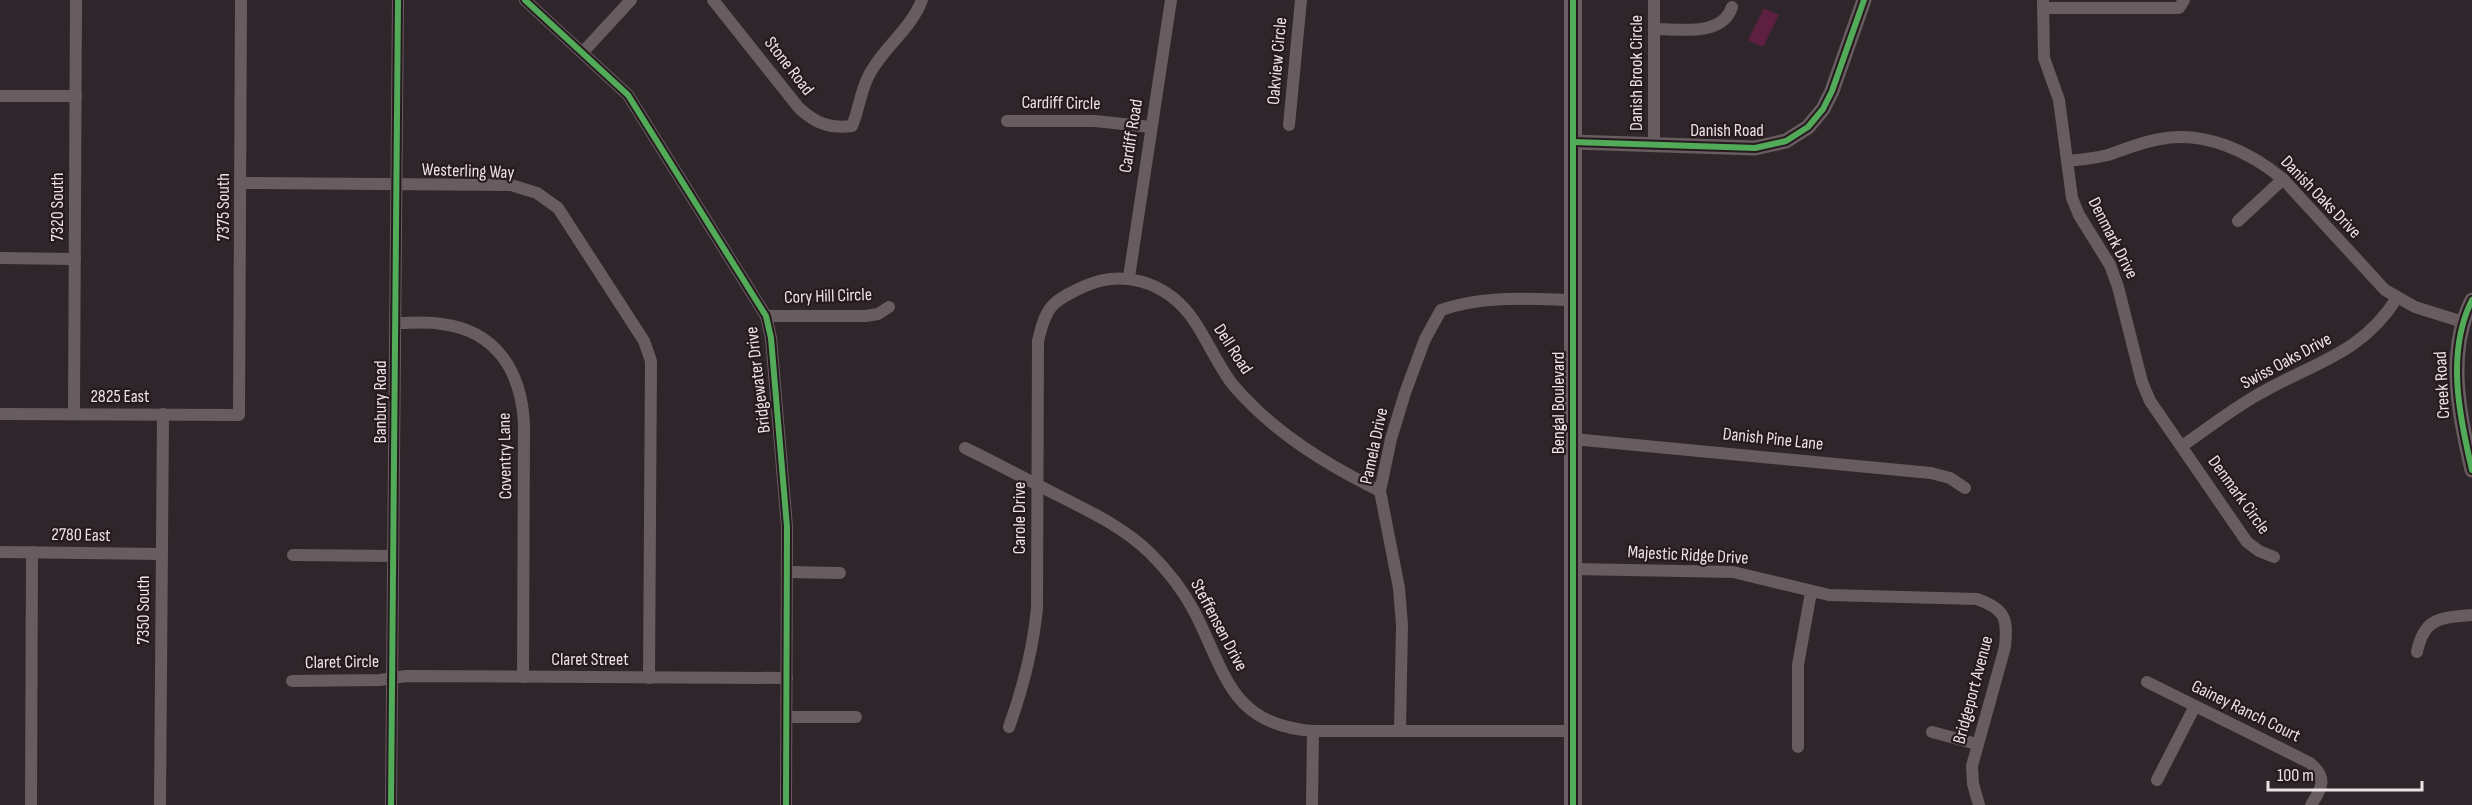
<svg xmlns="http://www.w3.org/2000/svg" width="2472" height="805" font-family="'Sofia Sans Condensed',sans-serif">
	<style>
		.green { fill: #5e2040 }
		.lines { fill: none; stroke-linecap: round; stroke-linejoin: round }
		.minor { stroke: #685c61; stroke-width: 12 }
		.tertiary { stroke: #685c61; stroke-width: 15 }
		.secondary { stroke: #6a5e64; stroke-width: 18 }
		.cycleway-casing { stroke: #271a1f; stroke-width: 10 }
		.cycleway { stroke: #51ab58; stroke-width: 6 }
		.labels { text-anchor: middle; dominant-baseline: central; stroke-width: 4.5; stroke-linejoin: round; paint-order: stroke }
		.street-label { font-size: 18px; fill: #ebe2e5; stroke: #271a1f }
	</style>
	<rect width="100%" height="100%" fill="#2e262a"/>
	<polygon class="green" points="1764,8 1779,15 1763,47 1748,40"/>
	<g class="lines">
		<g class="minor">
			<polyline points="525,0 628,95 766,316 771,338 787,527 786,805"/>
			<path d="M713,0l86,108c16,15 31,21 53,18 7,-16 8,-33 16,-49 14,-29 42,-46 54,-77"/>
			<polyline points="2043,0 2044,58 2059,100 2072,198 2079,215 2110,265 2118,287 2142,382 2150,401 2247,542 2259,551 2274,557"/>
			<polyline points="2043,8 2179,8 2184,0"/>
			<path d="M1654,29c26,0 68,8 78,-22"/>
			<polyline points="583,52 631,0"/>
			<polyline points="0,96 76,96"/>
			<polyline points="1007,121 1095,121 1151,127"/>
			<polyline points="1289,125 1301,0"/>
			<polyline points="1654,145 1654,0"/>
			<path d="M2067,161c13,-1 28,-3 41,-6 17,-6 34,-13 52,-16 45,-9 90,13 123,40l102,111 30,17 48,15"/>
			<polyline points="241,183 511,185 537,193 558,208 644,341 651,361 649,678"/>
			<polyline points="2238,221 2283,179"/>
			<polyline points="0,258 75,259"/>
			<polyline points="1129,277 1171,0"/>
			<polyline points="766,316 866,316 878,314 889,307"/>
			<path d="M395,323c16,0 32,-2 47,1 55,7 79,48 82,99l-1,254"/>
			<polyline points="0,414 239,415 241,0"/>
			<polyline points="74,414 76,0"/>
			<polyline points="1573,439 1931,473 1950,478 1965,488"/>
			<path d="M2182,446c25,-17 50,-37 77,-52 53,-31 102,-39 138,-96"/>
			<path d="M965,448c25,12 49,25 73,37 39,21 80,37 112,68 17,17 33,37 44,58 32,62 36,114 119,120h261"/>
			<polyline points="0,552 162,554"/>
			<polyline points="293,555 393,556"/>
			<path d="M1574,569l159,3 96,23 148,4c28,10 31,19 28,48l-33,119 1,18 6,21"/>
			<polyline points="788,572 840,573"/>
			<path d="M2417,652c7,-35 24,-34 55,-37"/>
			<polyline points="292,681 380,680 406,676 787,678"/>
			<path d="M2147,682l163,81c18,15 12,25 1,42"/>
			<polyline points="787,717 856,717"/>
			<path d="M1009,727c14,-39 24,-77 28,-119l1,-267c8,-35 14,-40 47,-55 38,-17 79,-4 105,29 15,20 25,45 40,66 8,11 19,21 28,30 34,32 81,60 122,80"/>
			<path d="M1400,730l2,-105 -3,-37 -19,-97 11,-52 14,-46 20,-54 16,-29c42,-15 88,-11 132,-10"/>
			<polyline points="1932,732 1977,744"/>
			<polyline points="1798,747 1798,665 1811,592"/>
			<polyline points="2157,780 2195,706"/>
			<polyline points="31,805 32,552"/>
			<polyline points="160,805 163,414"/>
			<polyline points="391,805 398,0"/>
			<polyline points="1312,805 1313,731"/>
		</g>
		<g class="tertiary">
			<polyline points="1573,142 1755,148 1786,141 1808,127 1823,109 1832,91 1864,0"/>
			<path d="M2472,300c-26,52 -13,115 0,170"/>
		</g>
		<polyline class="secondary" points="1573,0 1573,805"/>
		<g class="cycleway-casing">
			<g id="cycleway">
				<polyline points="525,0 628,95 766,316 771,338 787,527 786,805"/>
				<polyline points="1573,0 1573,805"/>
				<polyline points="1573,142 1755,148 1786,141 1808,127 1823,109 1832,91 1864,0"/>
				<path d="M2472,300c-26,52 -13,115 0,170"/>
				<polyline points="391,805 398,0"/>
			</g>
		</g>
		<use href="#cycleway" class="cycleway"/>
	</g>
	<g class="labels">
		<g class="street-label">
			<text transform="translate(1277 61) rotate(-85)">Oakview Circle</text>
			<text transform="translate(789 66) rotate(52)">Stone Road</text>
			<text transform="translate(1636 73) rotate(-90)">Danish Brook Circle</text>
			<text transform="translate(1061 103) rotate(1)">Cardiff Circle</text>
			<text x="1727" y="130">Danish Road</text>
			<text transform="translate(1131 136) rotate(-81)">Cardiff Road</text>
			<text transform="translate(468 171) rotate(2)">Westerling Way</text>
			<text transform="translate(2321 197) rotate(46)">Danish Oaks Drive</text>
			<text transform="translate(57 207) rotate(-90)">7320 South</text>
			<text transform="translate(223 207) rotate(-90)">7375 South</text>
			<text transform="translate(2113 238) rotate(63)">Denmark Drive</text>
			<text transform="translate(828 296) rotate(-2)">Cory Hill Circle</text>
			<text transform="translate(1233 349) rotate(57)">Dell Road</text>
			<text transform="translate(2286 361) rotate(-28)">Swiss Oaks Drive</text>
			<text transform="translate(758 380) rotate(-97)">Bridgewater Drive</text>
			<text transform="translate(2442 385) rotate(-93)">Creek Road</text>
			<text x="120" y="396">2825 East</text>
			<text transform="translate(380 402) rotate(-90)">Banbury Road</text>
			<text transform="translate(1558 403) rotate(-90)">Bengal Boulevard</text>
			<text transform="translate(1773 439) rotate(6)">Danish Pine Lane</text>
			<text transform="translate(1374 446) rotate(-78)">Pamela Drive</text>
			<text transform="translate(505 456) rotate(-91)">Coventry Lane</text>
			<text transform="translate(2239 495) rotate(54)">Denmark Circle</text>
			<text transform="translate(1019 518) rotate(-90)">Carole Drive</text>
			<text transform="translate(81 535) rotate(1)">2780 East</text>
			<text transform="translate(1688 555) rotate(3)">Majestic Ridge Drive</text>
			<text transform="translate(143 610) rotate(-90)">7350 South</text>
			<text transform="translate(1219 625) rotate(62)">Steffensen Drive</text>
			<text x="590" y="659">Claret Street</text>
			<text transform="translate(342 662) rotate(-1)">Claret Circle</text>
			<text transform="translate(1973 690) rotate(-75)">Bridgeport Avenue</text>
			<text transform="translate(2246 711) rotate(26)">Gainey Ranch Court</text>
		</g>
	</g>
	<path d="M2268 781v9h154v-9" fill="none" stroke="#ebe2e5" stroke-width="3"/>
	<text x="2277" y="781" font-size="18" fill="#ebe2e5" stroke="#271a1f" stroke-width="4.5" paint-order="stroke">100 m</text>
</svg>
